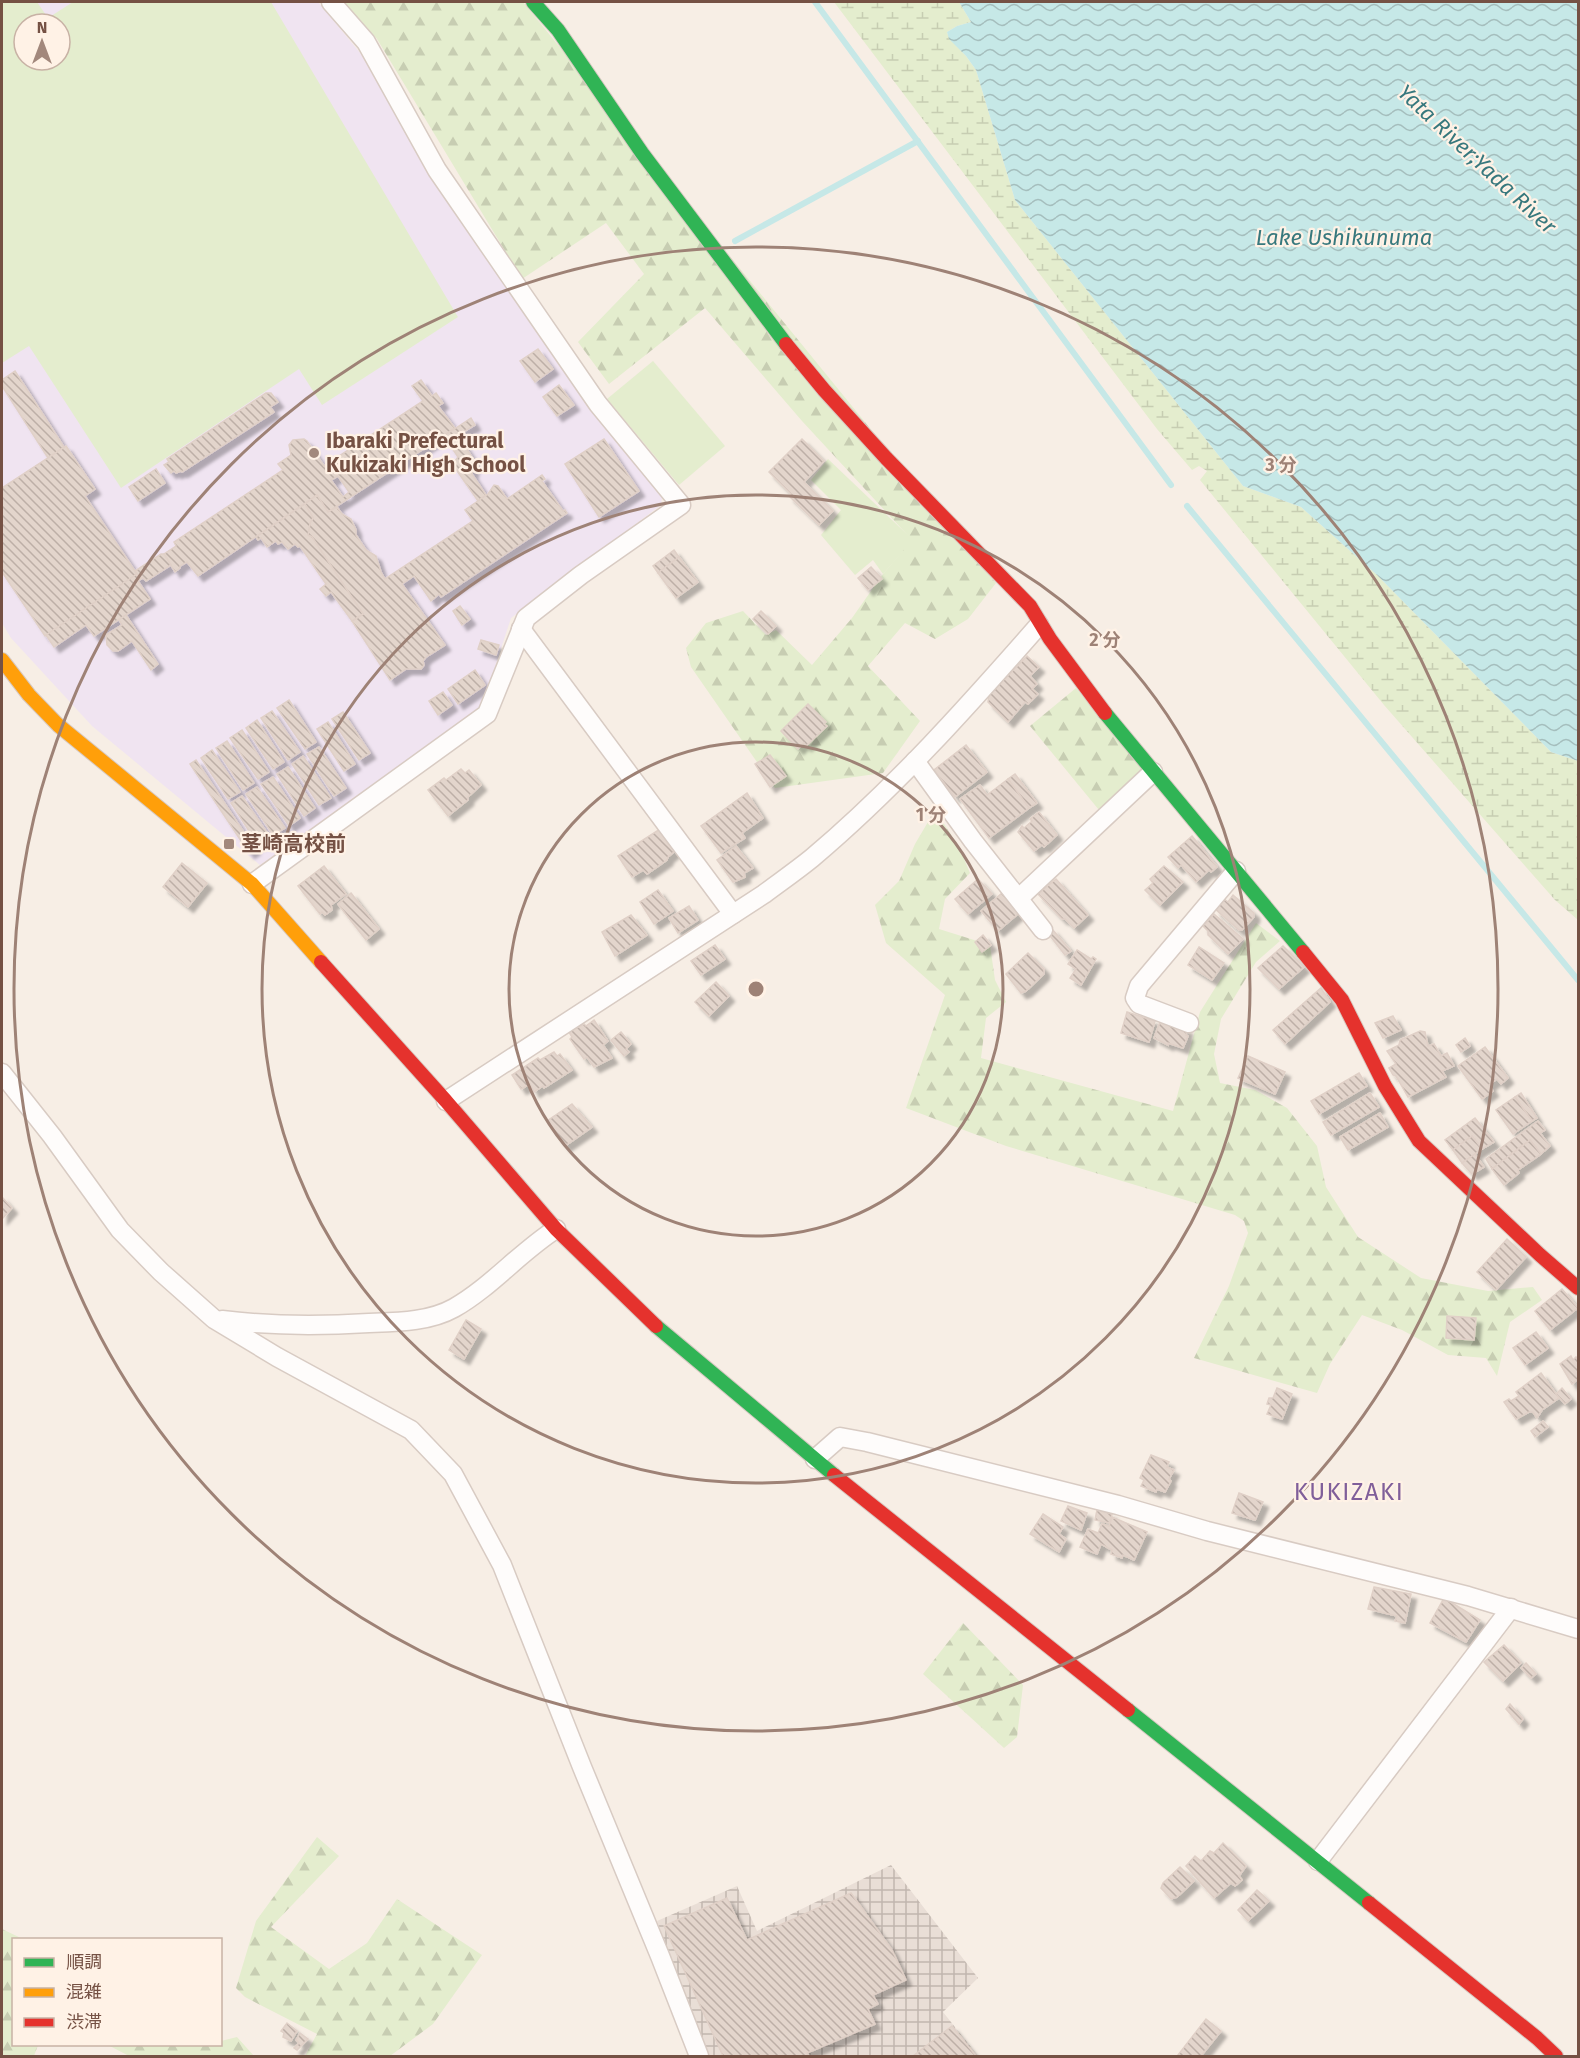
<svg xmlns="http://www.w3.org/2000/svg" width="1580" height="2058" font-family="'Fira Sans','Noto Sans JP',sans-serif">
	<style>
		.industrial { fill: url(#industrial-grid) }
		.education { fill: #f0e4f1; fill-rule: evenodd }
		.green { fill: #e4edce; fill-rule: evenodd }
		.forest { fill: url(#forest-firs) }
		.wetland { fill: url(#wetland-marsh) }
		.water { fill: url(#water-waves) }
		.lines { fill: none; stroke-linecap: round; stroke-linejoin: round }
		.stream { stroke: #c6e8e7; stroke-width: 6 }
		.building { fill: url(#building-back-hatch); stroke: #e0d0c7; stroke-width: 1.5; fill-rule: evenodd; filter: url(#shadow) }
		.street-casing { stroke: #d8cbc3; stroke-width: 21 }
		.fast-casing { stroke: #d7c9c2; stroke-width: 16 }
		.slow-casing { stroke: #d7c9c2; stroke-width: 16 }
		.jam-casing { stroke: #d7c9c2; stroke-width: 16 }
		.street { stroke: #fefcfb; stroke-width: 18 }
		.fast { stroke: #30b455; stroke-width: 14 }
		.slow { stroke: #ff9f0a; stroke-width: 14 }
		.jam { stroke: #e5322d; stroke-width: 14 }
		.ring { fill: none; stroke: #9e8276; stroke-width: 3 }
		.poi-dot { fill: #a2887c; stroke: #fff2e6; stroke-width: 2 }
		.labels { text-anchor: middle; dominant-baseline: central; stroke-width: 4.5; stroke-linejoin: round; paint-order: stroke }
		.poi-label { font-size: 21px; font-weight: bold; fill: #755144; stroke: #fff2e6; text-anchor: start }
		.water-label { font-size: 22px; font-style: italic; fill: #37787d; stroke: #fff2e6 }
		.quarter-label { font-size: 24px; letter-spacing: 1.5px; fill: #805f9a; stroke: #fff2e6 }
		.centre { fill: #9e8276; stroke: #fff2e6; stroke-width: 3 }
		.ring-label { font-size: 18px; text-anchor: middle; font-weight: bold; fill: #9e8276; stroke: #fff2e6; stroke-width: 4.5; stroke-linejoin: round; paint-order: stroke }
	</style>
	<defs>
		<pattern id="industrial-grid" width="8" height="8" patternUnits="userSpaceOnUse" patternTransform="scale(1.5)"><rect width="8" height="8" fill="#e9ded6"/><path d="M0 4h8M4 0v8" fill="none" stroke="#c1b6af"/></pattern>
		<pattern id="forest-firs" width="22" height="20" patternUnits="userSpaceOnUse" patternTransform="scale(1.5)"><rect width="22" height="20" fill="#e4edce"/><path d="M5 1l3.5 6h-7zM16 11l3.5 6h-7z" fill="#c7cdb2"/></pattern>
		<pattern id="wetland-marsh" width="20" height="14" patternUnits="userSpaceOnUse" patternTransform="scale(1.5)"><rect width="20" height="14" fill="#e4edce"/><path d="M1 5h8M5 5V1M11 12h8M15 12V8" fill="none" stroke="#c7cdb2"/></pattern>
		<pattern id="water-waves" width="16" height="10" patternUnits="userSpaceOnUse" patternTransform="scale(1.5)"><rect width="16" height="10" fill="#c6e8e7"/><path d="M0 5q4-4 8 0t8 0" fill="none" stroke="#a5bebd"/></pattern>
		<pattern id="building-back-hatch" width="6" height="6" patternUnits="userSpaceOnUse" patternTransform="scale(1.5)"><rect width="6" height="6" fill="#e3d5cc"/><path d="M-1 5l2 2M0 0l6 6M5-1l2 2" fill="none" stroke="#bdafa7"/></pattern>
		<filter id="shadow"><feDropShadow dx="5.5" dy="5.5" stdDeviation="1.5" flood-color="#0004"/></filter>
	</defs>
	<rect width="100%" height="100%" fill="#f7eee5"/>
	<polygon class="industrial" points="891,1865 978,1978 943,2012 978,2056 707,2056 657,1921 737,1886 757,1931"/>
	<path class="education" d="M2,2h316l43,52 67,120 164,237 70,85 -1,9 -150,113 -30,92 -221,155 -168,-139 -81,-88 -9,-15zM24,24h36v36h-36z"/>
	<g class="green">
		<path d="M2,2h35l11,16 25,-16h198l187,315 -136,88 -23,-36 -178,119 -92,-142 -27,17zM24,24h36v36h-36z"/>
		<polygon points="653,361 725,446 679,485 607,399"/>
		<polygon points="828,459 913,540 883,574 873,560 855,575 821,535 841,510 811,480"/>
	</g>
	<g class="forest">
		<polygon points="344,2 523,2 996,583 968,619 935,639 905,623 868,666 920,721 883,773 775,788 691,667 686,648 706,623 743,611 766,635 776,630 812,665 852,618 883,574 912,540 802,421 705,308 609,384 578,342 644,274 606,223 522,279 377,39"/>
		<polygon points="1076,688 1145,772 1099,810 1030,726"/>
		<polygon points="935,810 959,847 970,873 945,899 939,929 990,945 995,980 1006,1002 986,1018 981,1058 1173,1111 1200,1012 1256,923 1280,941 1256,962 1221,1019 1214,1054 1220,1083 1255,1090 1287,1108 1317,1146 1326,1187 1358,1237 1421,1278 1488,1291 1533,1287 1542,1300 1510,1322 1497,1376 1486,1358 1448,1355 1402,1330 1362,1315 1330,1364 1317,1393 1194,1358 1229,1286 1248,1233 1244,1221 1235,1215 1006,1146 906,1108 945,995 886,943 875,905 899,881 915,844"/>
		<polygon points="963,1623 1023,1685 1017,1737 1004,1748 923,1674"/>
		<polygon points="317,1837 339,1856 271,1927 329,1969 367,1943 397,1899 482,1955 433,2024 390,2056 305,2056 317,2034 245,1997 236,1988 256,1921"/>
		<polygon points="2,1929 23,1939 14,1940 14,2044 38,2045 34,2056 2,2056"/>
		<polygon points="237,2037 254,2056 129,2056 108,2045 220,2044 221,2041"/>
	</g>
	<polygon class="wetland" points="834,2 959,2 971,22 957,26 947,32 949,38 966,56 976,70 1015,200 1243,486 1301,507 1377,575 1551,752 1578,761 1578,920 1555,900 1384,705 1200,480 1207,471 1199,466 1192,470 1157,429"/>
	<polygon class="water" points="959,2 1578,2 1578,761 1551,752 1377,575 1301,507 1243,486 1015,200 976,70 966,56 949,39 947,32 957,26 971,22"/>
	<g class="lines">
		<g class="stream">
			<polyline points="815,2 1171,485"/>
			<polyline points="735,241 918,141"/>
			<polyline points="1187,506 1578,980"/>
		</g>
	</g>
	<g class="building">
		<polygon points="538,349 553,369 535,382 520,361"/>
		<polygon points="15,371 64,447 48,458 2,386 2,380"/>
		<path d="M421,380l11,16 4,-3 7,10 -5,3 17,22 -127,84 -11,-17 -119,81 -11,-14 -7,4v2l-5,4 -11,-18 12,-8 -2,-4 109,-72 -5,-6 13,-9 -2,-10 4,-5 11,-1 3,2 17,25 99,-65 -11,-15zM338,476l11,16 -6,5 -12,-17z"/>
		<polygon points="559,385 574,405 557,416 543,397"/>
		<polygon points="266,393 271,393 278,402 270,407 274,412 182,472 181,471 176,473 174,471 171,473 164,465 169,462 167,459"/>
		<polygon points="471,418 475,425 458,435 475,462 472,474 486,495 478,501 455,468 455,461 458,457 444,436"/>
		<polygon points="604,439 639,491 599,517 565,464"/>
		<polygon points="802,439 824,461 804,482 833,511 819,525 789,496 791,494 769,472"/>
		<polygon points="66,446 95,489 85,496 137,574 45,636 2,572 2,488"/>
		<polygon points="156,469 165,483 138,501 129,487"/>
		<polygon points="542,475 545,479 542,481 563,511 565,510 567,513 441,597 439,594 431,601 414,576 402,584 445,645 426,657 423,661 424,665 421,669 406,669 390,680 352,621 363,614 312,537 308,535 310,523 313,518 305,504 317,495 328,512 337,507 342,514 351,519 356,530 356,535 366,550 376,556 381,572 385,579 473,521 465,510 488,494 494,485 498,486 507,499"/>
		<polygon points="305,504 313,518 310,523 308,535 312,537 363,614 352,621 331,592 326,596 320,589 326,584 300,546 298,547 295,544 288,549 282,542 278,544 276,541 267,547 261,538 258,540 256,537"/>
		<polygon points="674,550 679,557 658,573 653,566"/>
		<polygon points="161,554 164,554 171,565 146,581 143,578 141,579 135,571"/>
		<polygon points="679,557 698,582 676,598 658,573"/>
		<polygon points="871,567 882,579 868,590 858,578"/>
		<polygon points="137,574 141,579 138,581 150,599 94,636 86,625 54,647 46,635"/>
		<polygon points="460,606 470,619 462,625 453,611"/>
		<polygon points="761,611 776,626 768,634 753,619"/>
		<polygon points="126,615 158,664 151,670 132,641 118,651 113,651 107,645 106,635 122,625 119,620"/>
		<polygon points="481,640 499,645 496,655 478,649"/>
		<polygon points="1027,656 1039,667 1030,676 1037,684 1032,689 1038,694 1028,704 1025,702 1008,722 988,702 989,695"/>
		<polygon points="475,670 485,685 458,704 448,689"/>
		<polygon points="443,692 452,705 438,715 429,701"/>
		<polygon points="289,700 316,742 305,749 277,708"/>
		<polygon points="808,704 826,722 824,724 827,726 806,746 804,743 798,749 781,731"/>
		<polygon points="272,711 300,752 288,760 261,718"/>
		<polygon points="343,712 370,753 359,760 332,719"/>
		<polygon points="257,720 284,762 273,769 246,728"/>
		<polygon points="328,722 355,764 344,771 317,729"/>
		<polygon points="242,730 269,772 258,779 230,738"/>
		<polygon points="227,741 254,783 243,790 216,748"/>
		<polygon points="966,745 987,772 955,797 934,770"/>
		<polygon points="319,747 346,788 334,796 307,754"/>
		<polygon points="212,750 240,792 228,799 201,758"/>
		<polygon points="770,755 786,776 770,787 755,764"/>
		<polygon points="303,756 331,798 319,805 292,764"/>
		<polygon points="196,760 255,849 249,853 190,764"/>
		<polygon points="288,767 315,808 304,816 277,774"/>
		<polygon points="461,769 465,773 469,770 481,785 468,797 468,800 448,816 428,790 444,778 446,780"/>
		<polygon points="1015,774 1037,803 1029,808 1008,779"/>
		<polygon points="273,777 300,818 289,826 261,784"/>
		<polygon points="1008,779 1029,808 989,838 960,799 980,785 987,795"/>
		<polygon points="257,787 285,828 273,835 246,794"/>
		<polygon points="747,793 763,818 742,833 745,838 721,853 701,826"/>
		<polygon points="242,796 270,837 258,845 231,803"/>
		<polygon points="1039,812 1057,835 1044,847 1042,845 1034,851 1018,832 1022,826 1024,828 1032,821 1030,819"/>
		<polygon points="660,829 675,851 668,857 667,860 647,874 643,870 632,877 618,856"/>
		<polygon points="1192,836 1217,867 1211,872 1209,870 1196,882 1181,865 1178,868 1168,857"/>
		<polygon points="736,846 753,868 744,873 745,877 733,882 717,860"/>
		<polygon points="182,863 207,883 188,907 163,887"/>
		<polygon points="324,866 346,894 331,905 332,910 325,915 322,912 320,914 298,886"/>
		<polygon points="1164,866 1183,882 1160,905 1145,890 1153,883 1150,879"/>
		<polygon points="978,879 992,894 968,914 955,899"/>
		<polygon points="1056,879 1088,915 1074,928 1065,919 1062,919 1038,894"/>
		<polygon points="658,890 673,911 654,924 640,902"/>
		<polygon points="351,893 379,929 366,940 338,904"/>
		<polygon points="1002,893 1019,913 998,931 981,911"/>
		<polygon points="1233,895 1254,913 1254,917 1242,930 1239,930 1215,909 1224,899 1228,902"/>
		<polygon points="689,906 698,920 678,933 669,918"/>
		<polygon points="1214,914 1243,939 1228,954 1208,935 1208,931 1203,926"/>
		<polygon points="631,915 647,935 615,956 602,932"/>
		<polygon points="1052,929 1071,951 1065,955 1047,932"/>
		<polygon points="983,935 991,945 982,952 975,942"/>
		<polygon points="715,945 725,959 701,975 691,961"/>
		<polygon points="1283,946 1304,967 1279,989 1258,968"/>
		<polygon points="1199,947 1224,963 1212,980 1188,965"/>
		<polygon points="1077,950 1091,959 1093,957 1096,959 1081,985 1070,978 1076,969 1068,964"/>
		<polygon points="1028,953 1044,969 1044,974 1026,991 1021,993 1006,974"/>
		<polygon points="716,982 729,996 709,1016 695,1002"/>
		<polygon points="1321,988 1330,1002 1285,1044 1273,1030"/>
		<polygon points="1127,1012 1155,1021 1149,1042 1121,1033"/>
		<polygon points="1393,1016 1401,1030 1383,1038 1375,1023"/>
		<polygon points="594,1020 608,1041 603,1045 612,1058 594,1067 587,1057 584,1059 570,1039 572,1037 569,1032 584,1024 586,1026"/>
		<polygon points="1160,1022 1187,1029 1186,1035 1188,1036 1183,1048 1168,1043 1168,1045 1154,1038"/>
		<polygon points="1420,1031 1425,1032 1428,1046 1434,1044 1441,1056 1447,1053 1454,1066 1442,1071 1446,1077 1408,1097 1396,1076 1393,1075 1389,1068 1396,1064 1387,1051 1399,1045 1400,1040"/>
		<polygon points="621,1032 631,1044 626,1049 629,1052 624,1056 611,1040"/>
		<polygon points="1465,1038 1470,1046 1461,1052 1456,1045"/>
		<polygon points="1485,1047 1508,1078 1501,1084 1497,1079 1489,1085 1493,1091 1482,1099 1458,1066"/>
		<polygon points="554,1052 557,1056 560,1054 572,1070 544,1088 543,1086 534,1092 530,1084 521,1089 512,1075 538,1058 540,1060"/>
		<polygon points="1248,1056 1285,1072 1275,1094 1238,1078"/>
		<polygon points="1359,1073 1367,1086 1319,1114 1311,1101"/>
		<polygon points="1370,1093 1379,1107 1331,1135 1323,1122"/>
		<polygon points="1521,1093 1537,1118 1532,1121 1515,1097"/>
		<polygon points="1515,1097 1532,1121 1513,1134 1496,1110"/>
		<polygon points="572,1104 592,1127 565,1146 547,1121"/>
		<polygon points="1380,1113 1388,1127 1348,1150 1340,1137"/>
		<polygon points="1475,1118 1494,1142 1482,1149 1472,1136 1453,1150 1445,1140"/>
		<polygon points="1538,1121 1545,1130 1540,1133 1550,1146 1541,1154 1530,1140 1492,1169 1486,1159"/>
		<polygon points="1472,1136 1482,1149 1462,1163 1453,1150"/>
		<polygon points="1530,1140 1541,1154 1518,1170 1519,1173 1504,1185 1492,1169"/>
		<polygon points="1475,1154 1484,1167 1472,1174 1462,1163"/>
		<polygon points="2,1197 12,1208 2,1219"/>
		<polygon points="1507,1239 1526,1257 1496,1290 1477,1272"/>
		<polygon points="1562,1289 1578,1308 1550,1330 1535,1311"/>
		<polygon points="1447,1316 1476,1318 1474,1340 1446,1338"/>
		<polygon points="466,1320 481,1329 464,1359 449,1350"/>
		<polygon points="1536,1332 1548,1348 1525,1365 1513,1348"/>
		<polygon points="1571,1356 1573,1360 1576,1357 1578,1360 1578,1379 1572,1384 1560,1364"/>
		<polygon points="1541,1373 1559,1398 1542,1410 1537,1418 1533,1412 1529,1412 1516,1419 1504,1402 1509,1399 1511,1401 1519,1396 1516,1392"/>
		<polygon points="1277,1388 1292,1394 1282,1419 1267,1414 1271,1405 1267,1404 1269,1398 1273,1398"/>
		<polygon points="1562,1388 1571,1399 1565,1404 1556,1394"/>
		<polygon points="1543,1421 1548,1427 1535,1437 1531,1431"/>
		<polygon points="1151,1455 1169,1462 1167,1467 1174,1470 1169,1479 1171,1481 1165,1492 1157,1489 1156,1492 1141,1486 1144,1480 1140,1478"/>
		<polygon points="1239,1493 1263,1502 1255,1520 1232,1513"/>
		<polygon points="1068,1506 1087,1513 1081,1530 1061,1521"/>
		<polygon points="1097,1510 1112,1514 1110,1523 1095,1520"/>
		<polygon points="1043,1514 1063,1527 1059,1534 1066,1539 1059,1552 1030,1534"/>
		<polygon points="1112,1517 1147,1532 1134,1560 1123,1555 1122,1558 1111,1554 1112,1550 1101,1544 1097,1554 1080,1547 1088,1529 1098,1533 1102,1524 1109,1526"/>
		<polygon points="1374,1587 1411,1594 1405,1623 1395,1621 1397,1616 1368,1609"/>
		<polygon points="1444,1598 1480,1620 1466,1642 1430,1623"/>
		<polygon points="1504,1645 1521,1663 1503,1681 1484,1662"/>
		<polygon points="1526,1663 1536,1674 1531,1678 1521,1668"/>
		<polygon points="1510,1704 1523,1719 1519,1724 1506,1709"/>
		<polygon points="1223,1843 1246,1866 1239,1876 1242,1880 1235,1886 1231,1883 1214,1898 1186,1866 1195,1856 1201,1861 1210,1851 1214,1853"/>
		<polygon points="1180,1867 1194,1881 1177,1897 1171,1899 1161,1888 1163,1883"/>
		<polygon points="1257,1890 1269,1901 1248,1921 1238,1910"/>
		<polygon points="851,1893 892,1950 906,1980 873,1995 878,2004 868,2009 875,2024 807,2053 809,2056 723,2056 664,1926 727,1898 747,1940"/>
		<polygon points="1206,2019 1221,2031 1201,2056 1180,2056 1178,2055"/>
		<polygon points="287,2023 297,2031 291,2041 283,2037 284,2033 281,2031"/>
		<polygon points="952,2026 976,2056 913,2056"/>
		<polygon points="300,2033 308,2039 297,2050 294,2048 299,2043 296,2040"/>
	</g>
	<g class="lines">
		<g class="street-casing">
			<g id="street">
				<polyline points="521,629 733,914"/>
				<polyline points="915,761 973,841 1043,930"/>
				<polyline points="252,884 487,714 526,618 581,575 681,505 598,404 437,170 366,42 331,2"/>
				<polyline points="1019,898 1153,772"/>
				<polyline points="1189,1023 1139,1004 1135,998 1139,986 1236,871"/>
				<polyline points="2,1073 52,1136 120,1230 161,1272 214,1319 277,1357 411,1430 453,1474 502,1565 582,1767 660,1956 699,2056"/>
				<path d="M446,1101l318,-207c16,-12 32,-23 48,-36 83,-70 156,-152 227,-233"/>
				<path d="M222,1320c49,6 97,6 147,3 28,-1 60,-1 85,-15 37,-21 66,-56 102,-79"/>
				<polyline points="815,1459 840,1437 867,1442 1118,1505 1207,1531 1468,1596 1578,1629"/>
				<polyline points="1318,1861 1511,1608"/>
			</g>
		</g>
		<g class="fast-casing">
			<g id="fast">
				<polyline points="533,2 558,30 642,153 786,344"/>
				<polyline points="1105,713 1303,952"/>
				<polyline points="656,1326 834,1475"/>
				<polyline points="1128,1710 1369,1903"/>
			</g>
		</g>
		<g class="slow-casing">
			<polyline id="slow" points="2,660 29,695 58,725 252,884 321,962"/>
		</g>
		<g class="jam-casing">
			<g id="jam">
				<polyline points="786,344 824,390 886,458 1030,606 1050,639 1105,713"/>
				<polyline points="1303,952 1342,1000 1385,1086 1419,1141 1540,1255 1578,1288"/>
				<polyline points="321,962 446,1101 556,1229 656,1326"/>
				<polyline points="834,1475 1128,1710"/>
				<polyline points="1369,1903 1537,2038 1556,2056"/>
			</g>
		</g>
		<use href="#street" class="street"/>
		<use href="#fast" class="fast"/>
		<use href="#slow" class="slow"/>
		<use href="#jam" class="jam"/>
	</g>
	<g class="ring">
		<circle cx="756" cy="989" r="247"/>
		<circle cx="756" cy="989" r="494"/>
		<circle cx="756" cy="989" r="742"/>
	</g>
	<g class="poi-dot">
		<circle cx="314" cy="453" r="6"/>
		<rect x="223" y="838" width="12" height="12" rx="3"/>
	</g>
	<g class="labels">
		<g class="poi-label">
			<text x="326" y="441">Ibaraki Prefectural<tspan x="326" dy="24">Kukizaki High School</tspan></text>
			<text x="241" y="844">茎崎高校前</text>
		</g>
		<g class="water-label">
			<text transform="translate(1477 159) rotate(43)">Yata River;Yada River</text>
			<text x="1344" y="237">Lake Ushikunuma</text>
		</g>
		<g class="quarter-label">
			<text x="1349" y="1492">KUKIZAKI</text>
		</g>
	</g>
	<circle cx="756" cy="989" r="9" class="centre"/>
	<g class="ring-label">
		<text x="1281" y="471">3 分</text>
		<text x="1105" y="646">2 分</text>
		<text x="931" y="821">1 分</text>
	</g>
	<rect width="1580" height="2058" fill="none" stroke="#755144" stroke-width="6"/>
	<rect x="12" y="1938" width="210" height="108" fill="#fff2e6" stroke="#c8b2a5" stroke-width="1.5"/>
	<rect x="24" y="1958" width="30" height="9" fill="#30b455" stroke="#c8b2a5" stroke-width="1.5"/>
	<text x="66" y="1968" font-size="18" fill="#755144">順調</text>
	<rect x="24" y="1988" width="30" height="9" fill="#ff9f0a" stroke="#c8b2a5" stroke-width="1.5"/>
	<text x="66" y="1998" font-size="18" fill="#755144">混雑</text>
	<rect x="24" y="2018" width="30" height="9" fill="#e5322d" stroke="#c8b2a5" stroke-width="1.5"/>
	<text x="66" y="2028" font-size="18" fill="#755144">渋滞</text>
	<g transform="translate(42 42)"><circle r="28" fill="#fff2e6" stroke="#c8b2a5" stroke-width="1.5"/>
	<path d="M0-4.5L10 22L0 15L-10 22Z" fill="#a2887c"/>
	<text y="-9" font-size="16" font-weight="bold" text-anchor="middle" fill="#755144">N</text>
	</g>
</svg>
